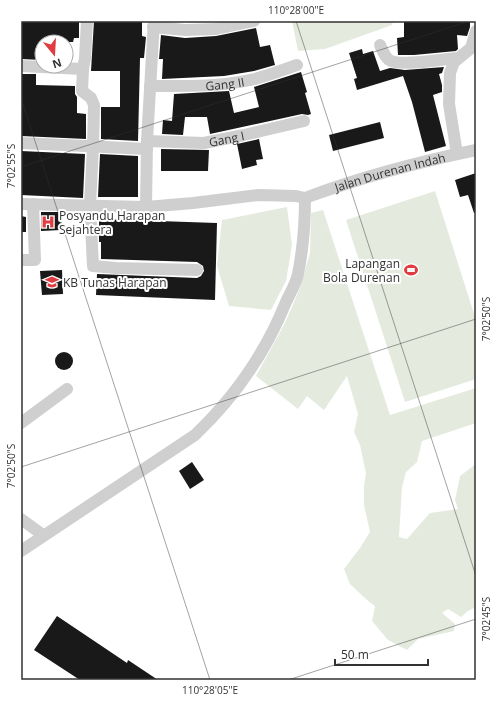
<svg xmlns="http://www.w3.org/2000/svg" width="497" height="701" font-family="'Open Sans',sans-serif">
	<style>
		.green { fill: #e4ebde }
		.building { fill: #191919 }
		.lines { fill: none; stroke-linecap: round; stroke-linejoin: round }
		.minor { stroke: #cfcfcf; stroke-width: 12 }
		.ticks { fill: none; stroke: #323232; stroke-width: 1; stroke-opacity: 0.45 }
		.labels { text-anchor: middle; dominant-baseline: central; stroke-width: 4; stroke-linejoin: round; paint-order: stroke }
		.street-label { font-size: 12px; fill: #323232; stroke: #fff }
		.poi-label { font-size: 12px; fill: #323232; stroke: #fff; text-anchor: start }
		.neatline { fill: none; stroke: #323232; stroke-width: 1.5 }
		.ticks-label { font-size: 10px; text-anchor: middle; fill: #323232 }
	</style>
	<rect width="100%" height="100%" fill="#fff"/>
	<g class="green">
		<polygon points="292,21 393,21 392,25 325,49 298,51"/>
		<polygon points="435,191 476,320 476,379 405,402 346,220"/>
		<polygon points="287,207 292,245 286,281 271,310 229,306 217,266 222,220"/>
		<polygon points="323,210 390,415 476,388 476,423 422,441 417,462 406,472 402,487 399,537 407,539 430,513 458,509 455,500 460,476 476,464 476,607 468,611 461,617 448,609 442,613 455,624 454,631 418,639 407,650 388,640 372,621 375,606 367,600 350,584 344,569 360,548 370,532 364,505 364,486 366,473 360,445 354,432 358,414 347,376 324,410 307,396 298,409 256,376 285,323 300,288 310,253 311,213"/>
	</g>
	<g class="building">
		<polygon points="21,21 79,21 79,38 74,38 73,42 42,42 42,60 21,59"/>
		<polygon points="94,21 142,21 142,36 146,37 144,58 140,58 138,141 101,139 101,107 120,107 120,71 91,71"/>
		<polygon points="169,21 218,21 185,22"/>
		<polygon points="404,21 470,21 470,27 467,36 457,35 458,49 456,51 414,55 398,55 397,38 404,37"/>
		<polygon points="256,28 260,47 270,45 275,65 254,71 224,76 162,79 163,59 159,59 161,35 185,38 216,36"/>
		<polygon points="362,49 363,54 373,51 380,71 390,68 405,70 444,67 442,73 439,74 442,85 442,92 433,95 446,146 425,152 412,102 403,76 357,90 354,79 357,78 349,53"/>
		<polygon points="301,72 307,92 305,93 311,114 308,115 302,114 210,134 207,117 185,117 183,135 162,134 163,120 172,121 174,94 229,91 234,113 259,107 254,87"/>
		<polygon points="21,74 36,74 36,85 75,86 75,94 77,97 77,113 86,114 86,139 21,136"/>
		<polygon points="380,122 384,138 333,151 329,135"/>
		<polygon points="259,139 263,159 256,160 257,165 242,169 237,144"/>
		<polygon points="161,149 209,150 208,171 161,171"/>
		<polygon points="21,151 85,154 83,198 21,195"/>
		<polygon points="100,154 138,156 138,197 98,197"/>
		<polygon points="476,173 476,213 474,213 468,195 460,197 455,180"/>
		<polygon points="41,212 60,212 61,230 41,231"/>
		<polygon points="21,216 26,217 26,232 21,232"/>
		<polygon points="99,219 217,223 215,300 96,295 97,274 197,278 201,276 204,271 203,266 197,262 101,259 101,242 99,242"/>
		<polygon points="62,270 63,294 42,295 40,271"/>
		<circle cx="64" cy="361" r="9"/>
		<polygon points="192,462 204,480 190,489 179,471"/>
		<polygon points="57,616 127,663 128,660 158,680 80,680 34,650"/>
	</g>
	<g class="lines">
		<g class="minor">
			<polyline points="153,27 185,30 216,29 254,21"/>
			<path d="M380,45c3,6 5,13 11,16 13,5 52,-2 67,-3"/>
			<polyline points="21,66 83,69 85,58 87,21"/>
			<polyline points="83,69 82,91 91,98 94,105 93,146 90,205 93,266 116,268 197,270"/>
			<path id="s1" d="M150,86c34,0 67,1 100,-6 16,-3 32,-10 47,-15"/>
			<path id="s2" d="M147,141l57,2 40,-8 60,-14"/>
			<polyline points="21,143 147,149"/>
			<polyline points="457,154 449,104 450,73 454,62 471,48 476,31"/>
			<path id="s3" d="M305,198c56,-21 113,-36 171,-48"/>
			<polyline points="21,204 146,207 193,203 258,195 296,196 305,198"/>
			<polyline points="146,207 147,141 154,21"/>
			<polyline points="21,260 35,260 33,204"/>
			<polyline points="21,423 67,389"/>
			<polyline points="21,519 43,535"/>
			<path d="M21,551l174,-116c41,-39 70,-81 91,-133 4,-9 10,-18 12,-28 5,-25 7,-51 7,-76"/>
		</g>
	</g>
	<path class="ticks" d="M296,21l180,555M21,98l189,582M21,167l448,-146M21,467l455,-148M288,680l188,-61"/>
	<defs>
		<g id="hospital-bare" transform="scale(1.08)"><path d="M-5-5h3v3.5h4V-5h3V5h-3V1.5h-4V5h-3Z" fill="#df3d42" stroke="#fff" stroke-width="2.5" paint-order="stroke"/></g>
		<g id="stadium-bare" transform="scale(1.08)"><path d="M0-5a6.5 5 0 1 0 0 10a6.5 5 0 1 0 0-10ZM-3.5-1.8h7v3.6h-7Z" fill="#df3d42" stroke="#fff" stroke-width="2.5" paint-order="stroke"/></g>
		<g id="school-bare" transform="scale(1.08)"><path d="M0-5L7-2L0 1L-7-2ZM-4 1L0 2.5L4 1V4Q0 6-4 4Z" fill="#df3d42" stroke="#fff" stroke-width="2.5" paint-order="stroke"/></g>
	</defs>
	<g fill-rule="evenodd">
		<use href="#hospital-bare" x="48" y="222"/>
		<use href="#stadium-bare" x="411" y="270"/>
		<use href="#school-bare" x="52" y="282"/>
	</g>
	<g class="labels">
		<g class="street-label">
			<text stroke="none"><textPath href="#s1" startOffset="75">Gang II</textPath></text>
			<text stroke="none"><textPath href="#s2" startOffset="80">Gang I</textPath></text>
			<text stroke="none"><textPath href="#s3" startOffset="89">Jalan Durenan Indah</textPath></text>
		</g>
		<g class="poi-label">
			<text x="59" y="215">Posyandu Harapan<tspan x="59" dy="14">Sejahtera</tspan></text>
			<text x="400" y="263" text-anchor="end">Lapangan<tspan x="400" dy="14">Bola Durenan</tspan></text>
			<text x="63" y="282">KB Tunas Harapan</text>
		</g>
	</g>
	<rect width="497" height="701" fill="none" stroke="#ffffff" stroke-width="44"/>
	<g transform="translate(54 54) rotate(162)"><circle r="19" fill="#ffffff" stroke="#adadad"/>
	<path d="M0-3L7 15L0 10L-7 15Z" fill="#df3d42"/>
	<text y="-6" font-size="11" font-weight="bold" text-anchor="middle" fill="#323232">N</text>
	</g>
	<path d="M335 659v6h93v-6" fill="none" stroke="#323232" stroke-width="2"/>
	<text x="341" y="659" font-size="12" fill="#323232" stroke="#ffffff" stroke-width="3" paint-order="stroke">50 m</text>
	<rect x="22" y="22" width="453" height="657" class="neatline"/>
	<g class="ticks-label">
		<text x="296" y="14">110°28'00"E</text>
		<text transform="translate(11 166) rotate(-90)" y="4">7°02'55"S</text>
		<text transform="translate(486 319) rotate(-90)" y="4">7°02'50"S</text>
		<text transform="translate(11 466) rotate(-90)" y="4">7°02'50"S</text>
		<text transform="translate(486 619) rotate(-90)" y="4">7°02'45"S</text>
		<text x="210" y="694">110°28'05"E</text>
	</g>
</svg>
